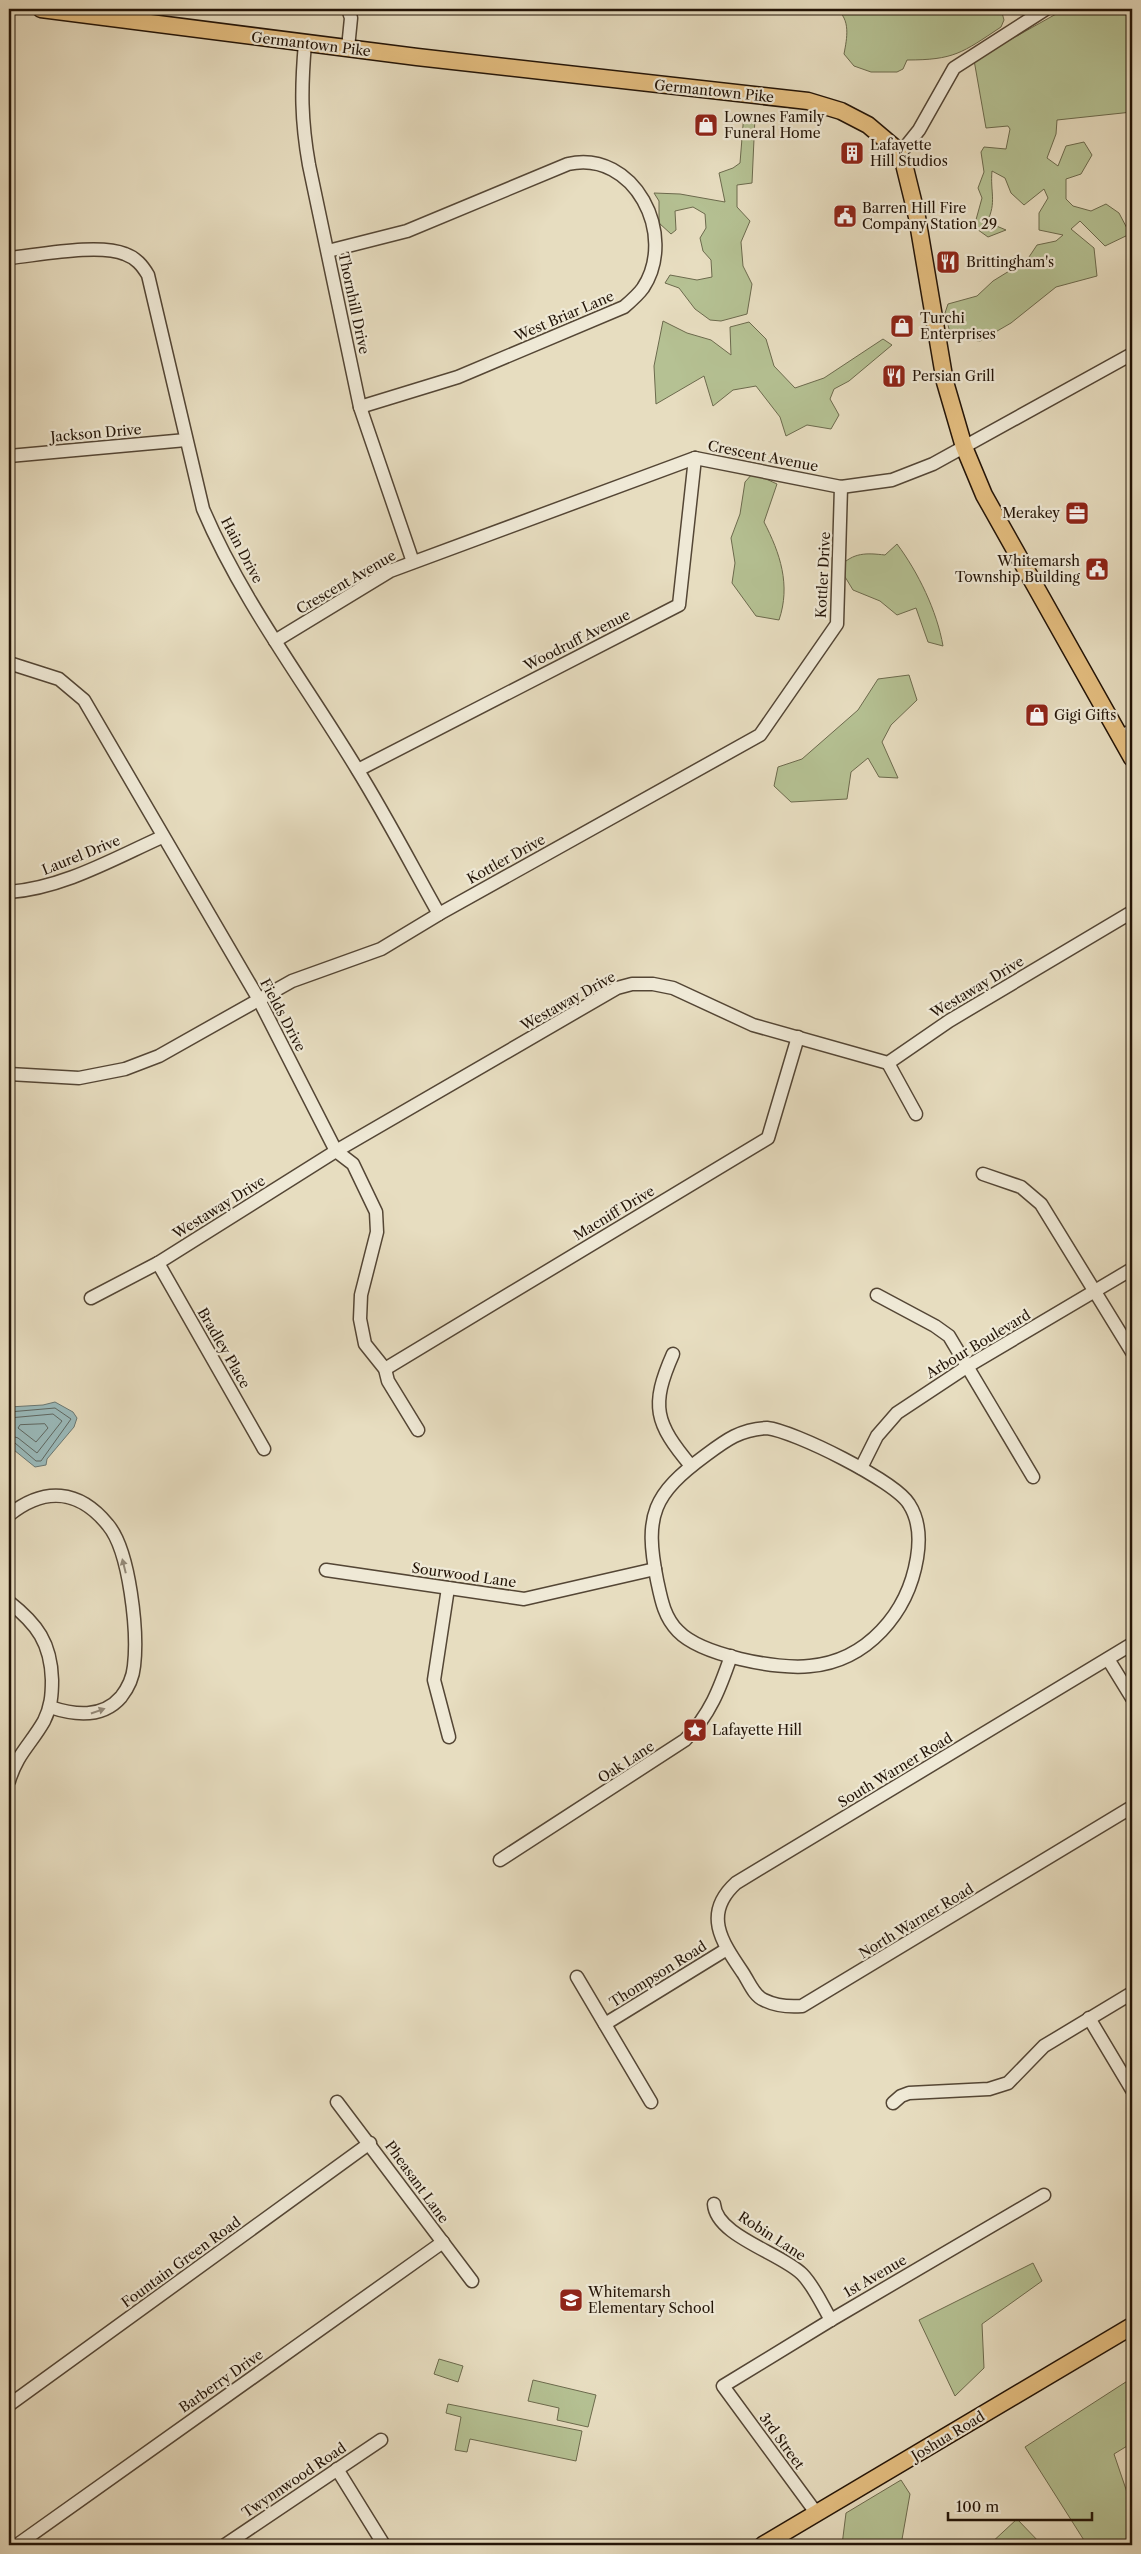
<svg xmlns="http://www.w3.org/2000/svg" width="1141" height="2554" font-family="'Libre Caslon Text',serif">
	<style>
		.green { fill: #b5c193; stroke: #6c6a4d }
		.water { fill: #9ababb; stroke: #6a7873 }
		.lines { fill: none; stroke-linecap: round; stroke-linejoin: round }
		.shore { stroke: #5e6761; stroke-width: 1 }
		.minor-casing { stroke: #544635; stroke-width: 15 }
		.major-casing { stroke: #231407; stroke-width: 19 }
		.minor { stroke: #efe9d6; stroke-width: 12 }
		.major { stroke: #e4be80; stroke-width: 16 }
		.oneway { fill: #938979 }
		.labels { text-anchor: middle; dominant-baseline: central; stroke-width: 4.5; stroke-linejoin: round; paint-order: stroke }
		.street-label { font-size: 14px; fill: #231407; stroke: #efe9d6 }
		.poi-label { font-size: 14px; fill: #231407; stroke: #efe9d6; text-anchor: start }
	</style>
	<rect width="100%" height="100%" fill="#e7ddc0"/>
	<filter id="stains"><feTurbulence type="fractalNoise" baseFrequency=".004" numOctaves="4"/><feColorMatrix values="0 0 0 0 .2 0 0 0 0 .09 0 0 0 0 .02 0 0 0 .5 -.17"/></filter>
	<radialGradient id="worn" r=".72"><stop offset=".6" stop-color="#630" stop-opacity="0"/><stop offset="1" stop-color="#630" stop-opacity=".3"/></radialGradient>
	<g class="green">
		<path d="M836,9h165l3,11 -3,7c-39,26 -47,33 -94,33l-4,9 -6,3h-26l-17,-6 -10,-12c3,-16 7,-35 -8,-45z"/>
		<path d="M1065,9h67v103l-75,8 -1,14 -9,24 11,8 8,-20 18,-4 8,13 -11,19 -15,5v20l7,7 18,5 15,-7 13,9 11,21 -25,12 -25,-25 -9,8 23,19 3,28 -41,11 -45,36 -31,18 -29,-4 -6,-24 3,-9 29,-8 16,-15 34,-21 10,-15 19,-4 7,-6 -24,-5v-17l9,-15 -4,-9 -20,16 -13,-12 -6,-15 -13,-7c-2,21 5,31 -5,51l19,8 -18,7 -14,-10 8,-29 -4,-10 6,-16 -3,-20 3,-5 22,2 4,-20 -2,-3 -22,2 -12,-68z"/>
		<polygon points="744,113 755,117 752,183 737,185 737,207 750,221 741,242 743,266 752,284 747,314 721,321 710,320 695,309 679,288 665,283 670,275 697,280 712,277 711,260 703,251 700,238 706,228 705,214 693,207 675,211 676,230 671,234 659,223 659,201 654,193 680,194 725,202 719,173 733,168 740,163"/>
		<polygon points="663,321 687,333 711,340 731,355 730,327 749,322 766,339 774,366 795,388 824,378 883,339 892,345 849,381 834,389 830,399 839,415 831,429 807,425 786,436 780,417 756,386 733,390 713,406 704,376 656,404 654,366"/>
		<path d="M753,473l24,11 -13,38c16,31 27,63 15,98l-23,-4 -24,-33 3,-20 -4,-25 9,-24 5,-32z"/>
		<path d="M897,544c21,28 40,67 46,102l-15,-4 -12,-34 -19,7 -17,-14 -27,-11 -14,-23c15,-15 27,-14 46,-12z"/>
		<polygon points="909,675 917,700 891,725 882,742 898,778 879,777 868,758 851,772 847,799 791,802 774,786 778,767 802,759 858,710 878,679"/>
		<polygon points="1033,2263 1042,2281 982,2324 984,2368 955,2396 919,2320"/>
		<polygon points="439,2359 463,2366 458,2382 434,2374"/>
		<polygon points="1132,2378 1132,2443 1114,2454 1132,2507 1132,2545 1087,2545 1025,2447"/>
		<polygon points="533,2380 596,2395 588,2427 557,2420 559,2408 528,2401"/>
		<polygon points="448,2404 582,2431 576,2461 470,2439 467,2452 455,2450 461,2417 446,2413"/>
		<polygon points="901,2480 910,2494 901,2545 842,2545 846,2513"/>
		<polygon points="1017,2519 1042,2545 989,2545"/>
	</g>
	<polygon class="water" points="55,1402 73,1412 77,1418 74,1427 47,1459 46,1465 35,1467 9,1446 9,1407 43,1405"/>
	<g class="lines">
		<g class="shore">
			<polyline points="9,1412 55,1408 71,1419 41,1461 36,1461 15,1443 9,1442"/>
			<polyline points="9,1418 53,1414 62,1421 37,1453 18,1438 9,1435"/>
			<polygon points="45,1424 48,1428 36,1442 18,1428 20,1425"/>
		</g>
		<g class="minor-casing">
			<g id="minor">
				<path d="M305,43c-4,46 -4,77 4,122l51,242 53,155"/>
				<polyline points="348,48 351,18 348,9"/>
				<polyline points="899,155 919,130 954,68 1046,9"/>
				<path d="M328,251l79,-20 161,-67c66,-15 110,71 75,124 -5,7 -12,13 -19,19l-166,70 -98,30"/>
				<path d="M9,258c30,-3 90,-15 116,-4 11,4 17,11 23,21l55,234c39,92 102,174 154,260 29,47 55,97 82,145"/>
				<polyline points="9,456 186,440"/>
				<polyline points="275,641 390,571 695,458 841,487 892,480 933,464 1132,354"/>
				<polyline points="9,663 59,679 84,700 258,998 336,1151 353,1164 376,1212 377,1232 361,1295 360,1319 365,1344 385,1369 388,1381 418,1430"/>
				<polyline points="1120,736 1132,731"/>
				<polyline points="358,770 679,605 695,458"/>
				<path d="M9,892c54,-4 104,-33 153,-55"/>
				<polyline points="888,1063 916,1114"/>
				<polyline points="9,1074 79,1078 125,1069 159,1056 292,981 381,949 439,914 760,735 837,624 841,487"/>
				<polyline points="983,1174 1021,1187 1041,1204 1132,1352"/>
				<polyline points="158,1263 264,1449"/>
				<polyline points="877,1295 935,1326 949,1336 1033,1477"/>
				<polyline points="91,1298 158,1263 336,1151 617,988 632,984 653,984 673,988 753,1025 888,1063 949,1021 1132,912"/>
				<path d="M673,1354c-23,52 -18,69 18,112"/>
				<polyline points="385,1369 768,1138 798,1037"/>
				<path d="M767,1428c27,3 128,53 142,76 11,17 11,36 8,54 -9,55 -50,103 -107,108 -33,4 -109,-11 -132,-35 -14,-14 -17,-32 -21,-51 -13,-65 -4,-86 49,-125 20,-15 35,-26 61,-27z"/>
				<polyline points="861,1468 877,1436 897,1413 968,1366 1132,1269"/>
				<path d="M9,1515c35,-28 70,-26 99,10 22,26 30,107 26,141 -1,11 -6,22 -13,31 -19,22 -47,18 -71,10"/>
				<polyline points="326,1570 524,1599 655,1569"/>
				<polyline points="448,1588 434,1680 449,1737"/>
				<path d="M9,1602c28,22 42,41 43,78 0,15 -1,27 -8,41 -13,23 -27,33 -35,60"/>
				<path d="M1132,1644l-396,239c-34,31 -14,59 7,90 6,9 11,23 21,27 12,6 25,7 38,6l330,-199"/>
				<polyline points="1108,1659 1132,1698"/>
				<path d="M500,1860l185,-120c25,-25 35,-52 46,-84"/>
				<polyline points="577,1977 651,2102"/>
				<polyline points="1089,2018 1132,2090"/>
				<polyline points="605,2024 727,1949"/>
				<polyline points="337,2102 472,2281"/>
				<polyline points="893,2103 901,2096 909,2093 989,2089 1008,2083 1044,2046 1132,1993"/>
				<path d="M714,2204c2,32 67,49 88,70 12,12 20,31 29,46"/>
				<polyline points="9,2405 370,2143"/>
				<polyline points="337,2469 384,2545"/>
				<polyline points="817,2514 723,2386 831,2320 1044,2195"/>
				<polyline points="17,2545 443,2242"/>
				<polyline points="225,2545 381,2440"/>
			</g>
		</g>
		<g class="major-casing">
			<g id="major">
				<polyline points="41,9 417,57 808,101 841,111 868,125 894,147 904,164 917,217 945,382 964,447 984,495 1132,758"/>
				<polyline points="763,2545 1132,2326"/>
			</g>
		</g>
		<use href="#minor" class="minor"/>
		<use href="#major" class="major"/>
	</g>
	<defs><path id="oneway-solid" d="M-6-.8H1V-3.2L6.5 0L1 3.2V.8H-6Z" transform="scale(1.25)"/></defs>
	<g class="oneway">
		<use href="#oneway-solid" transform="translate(124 1566) rotate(-104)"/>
		<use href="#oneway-solid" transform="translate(98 1711) rotate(-19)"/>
	</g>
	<defs>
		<g id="shop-square" transform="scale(1.25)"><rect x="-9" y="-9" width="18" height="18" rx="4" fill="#8f2418" stroke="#efe9d6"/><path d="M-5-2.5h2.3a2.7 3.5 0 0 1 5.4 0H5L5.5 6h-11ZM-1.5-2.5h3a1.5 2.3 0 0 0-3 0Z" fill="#fff"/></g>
		<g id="building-square" transform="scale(1.25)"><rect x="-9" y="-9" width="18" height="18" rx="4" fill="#8f2418" stroke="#efe9d6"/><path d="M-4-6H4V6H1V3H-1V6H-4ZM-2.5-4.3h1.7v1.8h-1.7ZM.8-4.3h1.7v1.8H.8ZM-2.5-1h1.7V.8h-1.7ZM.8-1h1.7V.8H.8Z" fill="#fff"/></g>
		<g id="civic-square" transform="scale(1.25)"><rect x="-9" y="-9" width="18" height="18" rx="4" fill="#8f2418" stroke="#efe9d6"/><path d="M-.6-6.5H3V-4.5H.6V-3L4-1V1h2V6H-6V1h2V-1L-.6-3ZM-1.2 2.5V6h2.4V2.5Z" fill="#fff"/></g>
		<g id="restaurant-square" transform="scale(1.25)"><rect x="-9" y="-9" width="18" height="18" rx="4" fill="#8f2418" stroke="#efe9d6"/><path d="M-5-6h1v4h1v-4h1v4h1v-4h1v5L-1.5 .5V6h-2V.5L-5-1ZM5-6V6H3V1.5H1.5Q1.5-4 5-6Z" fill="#fff"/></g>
		<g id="office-square" transform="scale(1.25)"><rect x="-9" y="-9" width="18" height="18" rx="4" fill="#8f2418" stroke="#efe9d6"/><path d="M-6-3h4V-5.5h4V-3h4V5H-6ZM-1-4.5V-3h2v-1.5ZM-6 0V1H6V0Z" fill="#fff"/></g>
		<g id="sight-square" transform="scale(1.25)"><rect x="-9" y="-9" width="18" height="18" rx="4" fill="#8f2418" stroke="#efe9d6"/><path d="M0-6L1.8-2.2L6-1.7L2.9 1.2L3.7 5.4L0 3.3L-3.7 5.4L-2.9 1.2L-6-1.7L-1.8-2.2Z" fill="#fff"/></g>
		<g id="school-square" transform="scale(1.25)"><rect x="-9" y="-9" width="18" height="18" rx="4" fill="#8f2418" stroke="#efe9d6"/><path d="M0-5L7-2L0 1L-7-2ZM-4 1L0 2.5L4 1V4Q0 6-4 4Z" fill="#fff"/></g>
	</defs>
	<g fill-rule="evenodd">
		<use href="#shop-square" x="706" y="125"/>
		<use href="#building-square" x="852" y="153"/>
		<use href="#civic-square" x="845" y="216"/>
		<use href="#restaurant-square" x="948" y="262"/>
		<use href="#shop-square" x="902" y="326"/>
		<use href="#restaurant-square" x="894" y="376"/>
		<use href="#office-square" x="1077" y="513"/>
		<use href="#civic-square" x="1097" y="569"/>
		<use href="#shop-square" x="1037" y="715"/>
		<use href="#sight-square" x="695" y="1730"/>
		<use href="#school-square" x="571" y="2300"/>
	</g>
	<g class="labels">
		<g class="street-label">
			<text transform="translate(311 44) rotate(7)">Germantown Pike</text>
			<text transform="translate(714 91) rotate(6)">Germantown Pike</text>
			<text transform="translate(354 303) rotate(78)">Thornhill Drive</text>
			<text transform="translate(564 316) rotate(-23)">West Briar Lane</text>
			<text transform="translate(96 433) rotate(-5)">Jackson Drive</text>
			<text transform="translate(763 456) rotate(11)">Crescent Avenue</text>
			<text transform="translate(242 550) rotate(62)">Hain Drive</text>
			<text transform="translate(823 575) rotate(-87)">Kottler Drive</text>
			<text transform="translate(346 582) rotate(-30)">Crescent Avenue</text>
			<text transform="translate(577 640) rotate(-27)">Woodruff Avenue</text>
			<text transform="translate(81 855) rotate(-22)">Laurel Drive</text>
			<text transform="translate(506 859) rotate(-29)">Kottler Drive</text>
			<text transform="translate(977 987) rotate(-31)">Westaway Drive</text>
			<text transform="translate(568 1001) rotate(-29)">Westaway Drive</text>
			<text transform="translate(283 1015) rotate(62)">Fields Drive</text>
			<text transform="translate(219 1207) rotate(-32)">Westaway Drive</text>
			<text transform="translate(614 1213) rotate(-31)">Macniff Drive</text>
			<text transform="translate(978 1344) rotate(-31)">Arbour Boulevard</text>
			<text transform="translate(224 1348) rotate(60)">Bradley Place</text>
			<text transform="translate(464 1575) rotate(8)">Sourwood Lane</text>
			<text transform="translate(626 1762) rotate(-33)">Oak Lane</text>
			<text transform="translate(895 1770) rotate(-31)">South Warner Road</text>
			<text transform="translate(916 1921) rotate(-31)">North Warner Road</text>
			<text transform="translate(658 1974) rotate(-32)">Thompson Road</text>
			<text transform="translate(417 2182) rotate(54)">Pheasant Lane</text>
			<text transform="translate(772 2236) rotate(33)">Robin Lane</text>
			<text transform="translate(181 2262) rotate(-36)">Fountain Green Road</text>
			<text transform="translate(875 2276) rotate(-30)">1st Avenue</text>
			<text transform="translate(221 2381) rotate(-35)">Barberry Drive</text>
			<text transform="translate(948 2436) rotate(-31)">Joshua Road</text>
			<text transform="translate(782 2441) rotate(54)">3rd Street</text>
			<text transform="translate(294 2480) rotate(-34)">Twynnwood Road</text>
		</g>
		<g class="poi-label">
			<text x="724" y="117">Lownes Family<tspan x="724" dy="16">Funeral Home</tspan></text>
			<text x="870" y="145">Lafayette<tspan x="870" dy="16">Hill Studios</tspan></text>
			<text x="862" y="208">Barren Hill Fire<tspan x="862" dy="16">Company Station 29</tspan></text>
			<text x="966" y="262">Brittingham's</text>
			<text x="920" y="318">Turchi<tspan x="920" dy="16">Enterprises</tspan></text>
			<text x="912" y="376">Persian Grill</text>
			<text x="1060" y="513" text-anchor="end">Merakey</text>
			<text x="1080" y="561" text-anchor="end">Whitemarsh<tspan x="1080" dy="16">Township Building</tspan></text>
			<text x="1054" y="715">Gigi Gifts</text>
			<text x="712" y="1730">Lafayette Hill</text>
			<text x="588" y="2292">Whitemarsh<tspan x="588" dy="16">Elementary School</tspan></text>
		</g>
	</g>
	<rect width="1141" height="2554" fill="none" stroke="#e7ddc0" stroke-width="30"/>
	<rect x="10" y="10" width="1121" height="2534" fill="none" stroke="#231407" stroke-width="2.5"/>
	<rect x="15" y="15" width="1111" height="2524" fill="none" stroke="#231407"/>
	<path d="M948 2512v8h144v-8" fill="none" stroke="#231407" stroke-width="2.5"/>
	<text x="956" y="2512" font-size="15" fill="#231407" stroke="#efe9d6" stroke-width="4" paint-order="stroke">100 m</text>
	<rect width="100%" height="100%" filter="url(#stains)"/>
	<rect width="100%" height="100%" fill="url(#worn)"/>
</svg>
